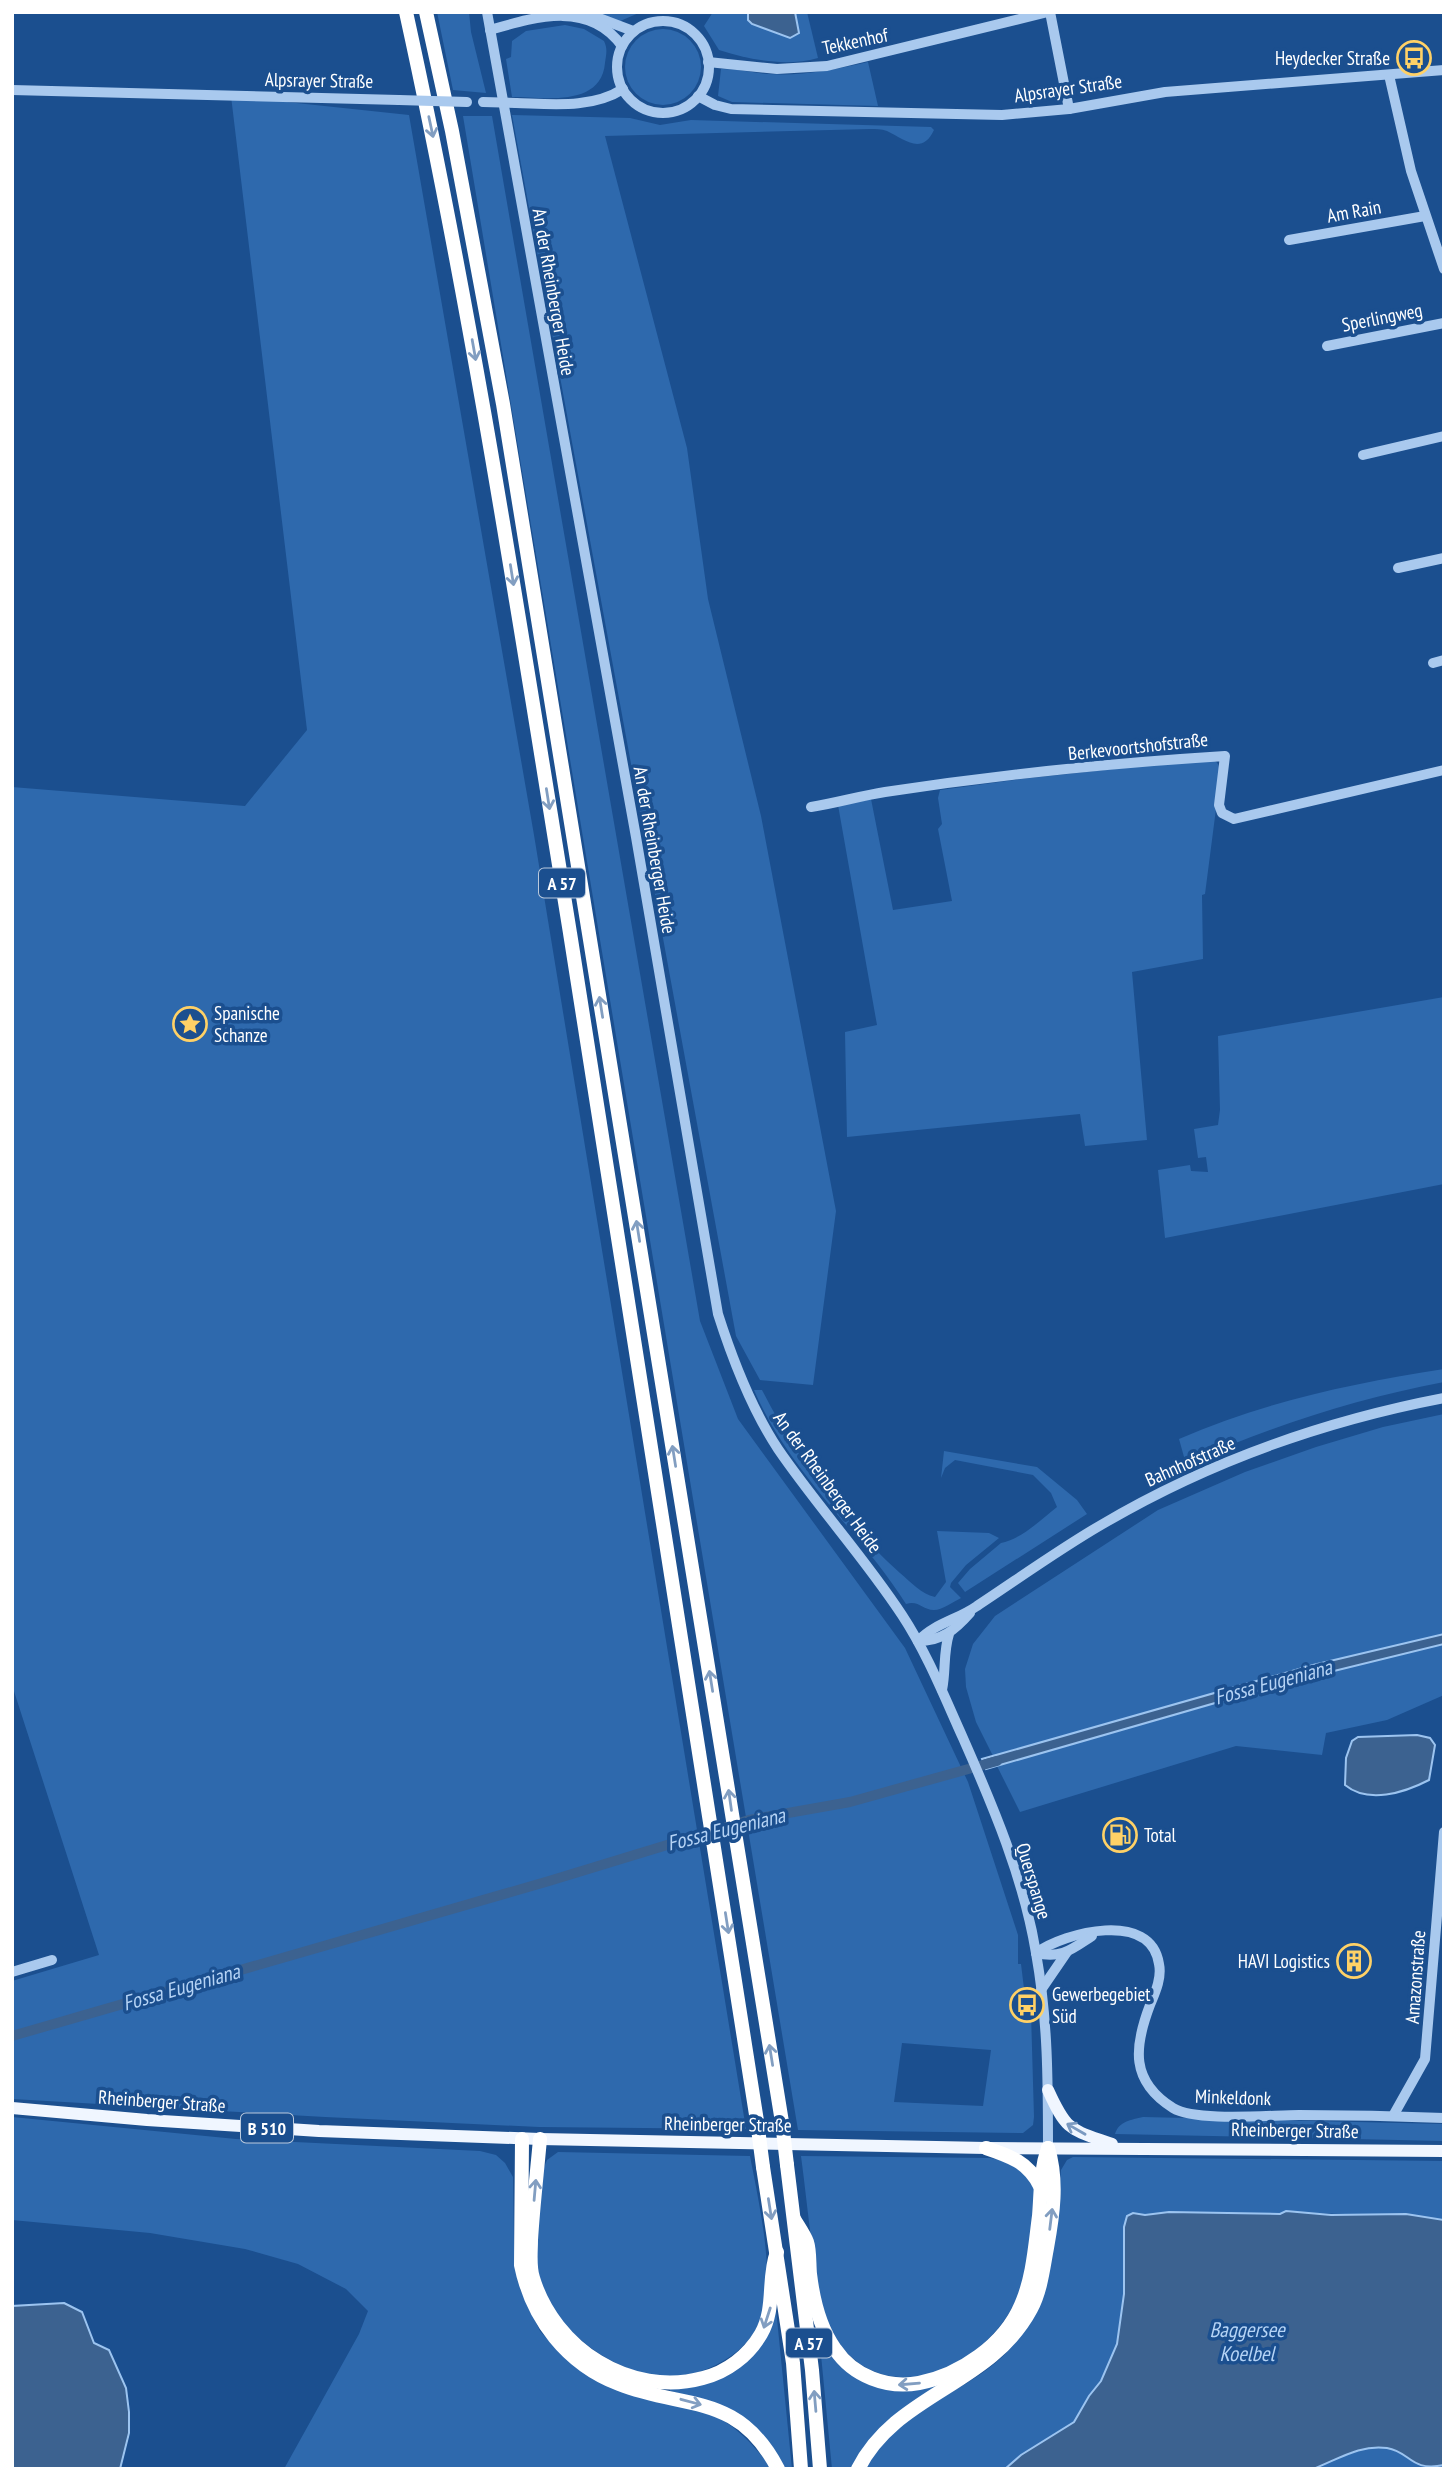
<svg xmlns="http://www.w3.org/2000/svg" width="1456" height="2481" font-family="'PT Sans Narrow',sans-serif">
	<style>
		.green { fill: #2e69ad; fill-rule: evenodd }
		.water { fill: #3c6290; stroke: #9cc4f0; stroke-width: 2 }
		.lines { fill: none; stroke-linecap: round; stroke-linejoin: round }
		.canal { stroke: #3c6290; stroke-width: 10 }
		.minor { stroke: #a9c9ee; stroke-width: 10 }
		.major { stroke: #f0f6ff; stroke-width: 12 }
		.highway { stroke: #fff; stroke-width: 14 }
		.minor-bridge { stroke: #a9c9ee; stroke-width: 10 }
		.highway-bridge { stroke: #fff; stroke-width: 14 }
		.oneway { stroke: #829ec1 }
		.oneway2 { stroke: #7b9ac1 }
		.labels { text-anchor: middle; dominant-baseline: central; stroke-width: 7; stroke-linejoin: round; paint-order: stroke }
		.shield { fill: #1b4f8f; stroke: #bbcadd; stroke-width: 2 }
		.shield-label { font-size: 18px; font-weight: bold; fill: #fff }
		.street-label { font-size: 19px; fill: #fff; stroke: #1b4f8f }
		.poi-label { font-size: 19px; fill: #fff; stroke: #1b4f8f; text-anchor: start }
		.water-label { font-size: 21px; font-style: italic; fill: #b5d3f5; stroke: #1b4f8f }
	</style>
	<rect width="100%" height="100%" fill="#1b4f8f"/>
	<g class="green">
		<polygon points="437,12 469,12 471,32 486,93 453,90"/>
		<polygon points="595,12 641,12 618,22"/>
		<path d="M713,12h94l11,46c-32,9 -68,2 -99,-8l-15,-24z"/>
		<path d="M565,25l19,4 20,12c4,8 2,14 1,22 -4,45 -62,34 -93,34l-6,-38 5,-2 1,-16 14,-10z"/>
		<circle cx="663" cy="67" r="38"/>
		<path d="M868,62l10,44 -146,-4 -14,-6 3,-27h2c15,0 30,4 45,5 34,2 66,-4 100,-12z"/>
		<polygon points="231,96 409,115 534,835 746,2129 539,2127 325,2117 12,2099 12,1981 99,1955 12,1685 12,787 245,806 307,730"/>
		<path d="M512,115l118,3 30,7 31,-5 240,7 3,3c-12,26 -30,9 -47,1 -6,-2 -11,-2 -17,-2l-265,7 82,312 21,151 53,217 75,395 -23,174 -53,-5 -24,-44z"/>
		<path d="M463,116h29l208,1205 38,98 167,229 63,134 50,153v29h3l6,49h4l3,104 -1,8 -10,8 -225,-3zM902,2043l89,7 -8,56 -89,-4z"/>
		<path d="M1198,760c19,0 21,-2 22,18l-15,116 -3,1 1,64 -71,13 15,168 -62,6 -5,-32 -233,23 -2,-105 32,-7 -39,-220 33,-6 22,111 59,-9 -14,-72 4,-5 -4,-26 2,-8 81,-11z"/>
		<polygon points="1444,997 1444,1184 1165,1238 1158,1170 1190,1165 1191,1171 1208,1172 1206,1157 1198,1158 1194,1129 1218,1125 1220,1110 1218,1036"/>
		<path d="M1444,1369v13c-90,17 -175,45 -258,82l-7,-25c85,-37 174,-56 265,-70z"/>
		<path d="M754,1390h8c34,67 82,133 138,183 11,9 21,21 35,24l11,-15 -9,-51 52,2 10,5 -33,27 -15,18 -1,4 11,11c-8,4 -19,12 -27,12 -12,0 -15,-10 -28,-6 -47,-74 -117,-132 -152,-214z"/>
		<polygon points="1444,1414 1444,1634 1313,1665 993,1756 976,1722 966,1687 965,1669 973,1644 995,1616 1158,1510 1245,1472 1316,1447 1383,1427"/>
		<path d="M944,1451l93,16 40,33 10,14 -122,78 -7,-9 12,-14 31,-26c19,-3 41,-24 56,-36l-6,-14 -18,-18 -78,-15 -10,8 -4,10z"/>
		<polygon points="1444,1644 1444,1695 1387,1720 1326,1733 1322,1755 1236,1746 1020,1812 997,1766 1281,1684"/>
		<path d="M12,2117l224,22 244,12 16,4 9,8 8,14 1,67 6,45 20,42 18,20 163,68c21,13 36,30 51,50h-488l75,-135 9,-23 -22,-22 -48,-25 -53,-15 -95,-16 -138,-13z"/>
		<path d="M1143,2117l301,7v17l-329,-7c4,-13 16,-14 28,-17z"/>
		<path d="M558,2152l192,4c8,42 24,112 14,153 -5,20 -17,36 -33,47 -50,35 -107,21 -151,-17 -15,-12 -29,-27 -36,-45 -15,-40 -5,-86 0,-127l3,-7z"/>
		<path d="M801,2156l189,2c16,3 30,8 41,21 9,12 3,33 1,47 -3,25 -5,49 -15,72 -21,48 -79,89 -132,77 -31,-8 -51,-32 -61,-61 -7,-22 -9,-46 -12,-68 -4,-30 -7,-60 -11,-90z"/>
		<path d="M1073,2157l371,4v59c-52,-8 -105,-4 -157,-9l-7,3 -111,-2 -24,3 -13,-2 -5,3 -3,78 -7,50 -16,37 -12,15 -15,26 -53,33 -16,14h-140c17,-36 54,-58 87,-77 20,-12 40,-24 56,-41 45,-47 47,-120 53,-181l6,-10z"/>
		<polygon points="776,2309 792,2469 786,2469 768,2442 703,2399 670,2391 670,2388 722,2376"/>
		<polygon points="819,2334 863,2378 951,2377 853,2469 832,2469"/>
		<path d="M1371,2447c6,1 13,0 18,1 25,7 20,23 55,17v4h-131c19,-7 38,-19 58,-22z"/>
	</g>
	<g class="water">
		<polygon points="748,12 795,12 799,33 790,38 752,24 748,20"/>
		<polygon points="1444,1634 1444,1644 1281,1684 986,1769 982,1759 1313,1665"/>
		<path d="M1417,1735l13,3 5,7 -6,35c-25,13 -61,24 -84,5l1,-27 6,-17 6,-4z"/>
		<path d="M1286,2211l45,4 75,-1 38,6v245c-34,7 -33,-13 -57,-17 -27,-4 -50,12 -74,21h-308l16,-14 53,-33 15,-26 12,-15 16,-37 7,-50v-67l3,-11 6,-3 12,2 24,-3 111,2z"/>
		<polygon points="64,2303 82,2312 94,2343 109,2350 126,2388 129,2412 129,2433 120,2469 12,2469 12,2306"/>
	</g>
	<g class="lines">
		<polyline class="canal" points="12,2036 549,1881 749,1820 850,1802 997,1761"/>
		<g class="minor">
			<path d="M487,12l149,825 82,477c15,47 33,94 60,135 39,57 86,108 124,166 25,38 42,81 61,123 30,68 61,141 73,215 12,67 12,128 12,195"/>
			<polyline points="583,12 633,31"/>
			<polyline points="1050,12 1069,109"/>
			<circle cx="663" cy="67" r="46"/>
			<path d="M490,30c45,-13 99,-30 132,16"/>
			<polyline points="708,62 777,69 827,66 1048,12"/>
			<polyline points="1389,75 1411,171 1444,269"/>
			<polyline points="12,90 399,100"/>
			<polyline points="698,96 715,105 731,109 1002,115 1069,109 1165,92 1444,70"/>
			<path d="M516,103c35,1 76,6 107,-14"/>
			<polyline points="1289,240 1425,216"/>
			<polyline points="1327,346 1444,323"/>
			<polyline points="1363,455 1444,436"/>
			<polyline points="1398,568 1444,558"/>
			<polyline points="1433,663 1444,660"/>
			<path d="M811,807c25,-4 49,-11 74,-15 111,-17 228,-29 340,-36l-6,49 3,8 12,6 210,-49"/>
			<path d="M918,1641c17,-18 39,-21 59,-35 41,-27 81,-56 124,-81 105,-62 223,-104 343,-127"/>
			<path d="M918,1641c24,0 37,-11 52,-28"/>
			<path d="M942,1690c4,-19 1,-37 7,-56"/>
			<path d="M1036,1953c29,-21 115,-43 123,11 3,14 -4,29 -9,41 -16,42 -20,76 23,103 23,14 97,7 126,7 49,0 97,1 145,3"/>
			<path d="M1036,1953c26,6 36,-4 56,-17"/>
			<polyline points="12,1972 52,1960"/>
			<polyline points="1041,1990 1067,1952"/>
			<polyline points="1393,2116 1425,2059 1444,1832"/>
		</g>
		<g class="major">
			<path d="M1048,2090c19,42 22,39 64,54"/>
			<polyline points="12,2108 147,2120 319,2131 540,2139 986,2148 1444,2151"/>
		</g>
		<g class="highway">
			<path d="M406,12c67,305 114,613 164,921 63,396 126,792 187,1188"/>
			<polyline points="426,12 452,131 503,404 782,2122"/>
			<path d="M522,2139l-1,126c11,54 46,99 98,119 66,26 119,8 159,85"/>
			<path d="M540,2139c-3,34 -7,68 -9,101 0,12 -2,26 2,38 21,70 97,120 170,100 24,-6 45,-22 58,-44 15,-26 6,-56 16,-82"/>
			<path d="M986,2148c24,8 42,14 54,38"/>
			<polyline points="787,2165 812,2370 820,2469"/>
			<polyline points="763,2167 793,2363 801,2469"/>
			<path d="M794,2219c4,7 10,15 13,23 3,9 2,22 3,32 3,25 10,54 25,75 18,27 52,40 84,34 41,-8 85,-38 102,-78 12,-27 14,-59 18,-89 2,-24 1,-45 9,-68"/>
			<path d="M858,2469c38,-76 132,-83 173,-160 10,-19 12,-40 16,-61 6,-33 11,-67 1,-100"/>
		</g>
		<g class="minor-bridge">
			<polyline points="399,100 467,102"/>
			<polyline points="483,102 516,103"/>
		</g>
		<g class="highway-bridge">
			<polyline points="757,2121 763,2167"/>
			<polyline points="782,2122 787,2165"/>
		</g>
	</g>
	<defs><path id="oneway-shaft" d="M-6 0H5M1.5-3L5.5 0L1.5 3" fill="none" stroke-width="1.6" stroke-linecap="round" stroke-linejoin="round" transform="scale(1.75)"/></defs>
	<g class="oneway">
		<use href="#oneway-shaft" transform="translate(431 127) rotate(78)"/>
		<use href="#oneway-shaft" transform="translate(474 350) rotate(80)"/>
		<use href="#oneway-shaft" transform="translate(512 575) rotate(81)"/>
		<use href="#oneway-shaft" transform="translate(548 799) rotate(81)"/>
		<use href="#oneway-shaft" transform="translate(601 1007) rotate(-99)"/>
		<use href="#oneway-shaft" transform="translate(638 1231) rotate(-99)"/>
		<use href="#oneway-shaft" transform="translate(674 1456) rotate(-99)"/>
		<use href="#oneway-shaft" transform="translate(711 1681) rotate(-99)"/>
		<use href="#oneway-shaft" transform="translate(730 1800) rotate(-98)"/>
		<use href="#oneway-shaft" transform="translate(727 1923) rotate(81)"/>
		<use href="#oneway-shaft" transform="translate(771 2055) rotate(-99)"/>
		<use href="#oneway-shaft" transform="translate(535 2190) rotate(-85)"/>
		<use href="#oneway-shaft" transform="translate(770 2209) rotate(81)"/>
		<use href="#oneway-shaft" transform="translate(1051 2219) rotate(-83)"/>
		<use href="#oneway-shaft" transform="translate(767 2318) rotate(108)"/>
		<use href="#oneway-shaft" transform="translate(909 2384) rotate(175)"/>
		<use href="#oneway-shaft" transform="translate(815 2401) rotate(-95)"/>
		<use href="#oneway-shaft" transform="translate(691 2402) rotate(15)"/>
	</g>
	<use class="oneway2" href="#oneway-shaft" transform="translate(1076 2129) rotate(-150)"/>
	<defs>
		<g id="bus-ring" transform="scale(1.75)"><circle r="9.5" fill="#1b4f8f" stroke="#ffd166" stroke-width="1.5"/><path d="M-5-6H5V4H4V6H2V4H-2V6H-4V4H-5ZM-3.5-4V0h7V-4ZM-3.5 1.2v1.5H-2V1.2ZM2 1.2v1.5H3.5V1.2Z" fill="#ffd166"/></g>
		<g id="sight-ring" transform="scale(1.75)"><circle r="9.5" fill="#1b4f8f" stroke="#ffd166" stroke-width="1.5"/><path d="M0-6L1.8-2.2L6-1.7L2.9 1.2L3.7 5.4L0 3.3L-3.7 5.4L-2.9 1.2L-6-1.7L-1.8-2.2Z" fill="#ffd166"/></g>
		<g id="fuel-ring" transform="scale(1.75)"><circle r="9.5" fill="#1b4f8f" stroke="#ffd166" stroke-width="1.5"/><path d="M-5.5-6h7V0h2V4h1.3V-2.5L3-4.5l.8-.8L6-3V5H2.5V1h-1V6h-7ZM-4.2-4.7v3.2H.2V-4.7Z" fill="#ffd166"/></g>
		<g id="building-ring" transform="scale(1.75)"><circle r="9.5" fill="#1b4f8f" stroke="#ffd166" stroke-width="1.5"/><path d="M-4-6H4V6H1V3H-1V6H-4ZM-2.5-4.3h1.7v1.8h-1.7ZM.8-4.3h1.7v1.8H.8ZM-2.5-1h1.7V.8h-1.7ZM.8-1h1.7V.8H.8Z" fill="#ffd166"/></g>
	</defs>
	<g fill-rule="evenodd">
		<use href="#bus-ring" x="1414" y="58"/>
		<use href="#sight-ring" x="190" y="1024"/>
		<use href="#fuel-ring" x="1120" y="1835"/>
		<use href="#building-ring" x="1354" y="1961"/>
		<use href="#bus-ring" x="1027" y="2005"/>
	</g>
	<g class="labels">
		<g class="shield">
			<rect x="539" y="868.5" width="46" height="29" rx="5"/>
			<rect x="241" y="2113.5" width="52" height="29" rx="5"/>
			<rect x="786" y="2328.5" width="46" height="29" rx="5"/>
		</g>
		<g class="shield-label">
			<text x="562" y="883">A 57</text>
			<text x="267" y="2128">B 510</text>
			<text x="809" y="2343">A 57</text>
		</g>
		<g class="street-label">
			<text transform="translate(855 41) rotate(-12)">Tekkenhof</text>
			<text transform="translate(319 80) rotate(1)">Alpsrayer Straße</text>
			<text transform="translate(1068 88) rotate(-8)">Alpsrayer Straße</text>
			<text transform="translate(1354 211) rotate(-10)">Am Rain</text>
			<text transform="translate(554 292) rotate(80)">An der Rheinberger Heide</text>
			<text transform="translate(1382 317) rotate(-11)">Sperlingweg</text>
			<text transform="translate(1138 746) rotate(-6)">Berkevoortshofstraße</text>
			<text transform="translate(655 850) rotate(80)">An der Rheinberger Heide</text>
			<text transform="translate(1190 1461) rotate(-24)">Bahnhofstraße</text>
			<text transform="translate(828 1482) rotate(54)">An der Rheinberger Heide</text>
			<text transform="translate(1034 1881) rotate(73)">Querspange</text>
			<text transform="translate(1415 1977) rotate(-86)">Amazonstraße</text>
			<text transform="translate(1233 2097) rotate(2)">Minkeldonk</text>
			<text transform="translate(162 2101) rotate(4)">Rheinberger Straße</text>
			<text transform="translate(728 2124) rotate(1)">Rheinberger Straße</text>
			<text transform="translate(1295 2130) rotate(1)">Rheinberger Straße</text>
		</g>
		<g class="poi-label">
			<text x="1390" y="58" text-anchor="end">Heydecker Straße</text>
			<text x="214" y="1013">Spanische<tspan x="214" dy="22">Schanze</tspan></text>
			<text x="1144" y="1835">Total</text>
			<text x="1330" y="1961" text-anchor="end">HAVI Logistics</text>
			<text x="1052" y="1994">Gewerbegebiet<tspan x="1052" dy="22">Süd</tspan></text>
		</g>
		<g class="water-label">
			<text transform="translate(1273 1682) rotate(-15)">Fossa Eugeniana</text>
			<text transform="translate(726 1829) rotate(-14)">Fossa Eugeniana</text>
			<text transform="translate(181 1987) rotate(-16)">Fossa Eugeniana</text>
			<text x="1247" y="2329">Baggersee<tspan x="1247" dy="24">Koelbel</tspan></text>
		</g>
	</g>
	<rect width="1456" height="2481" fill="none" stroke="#ffffff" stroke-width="28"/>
</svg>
